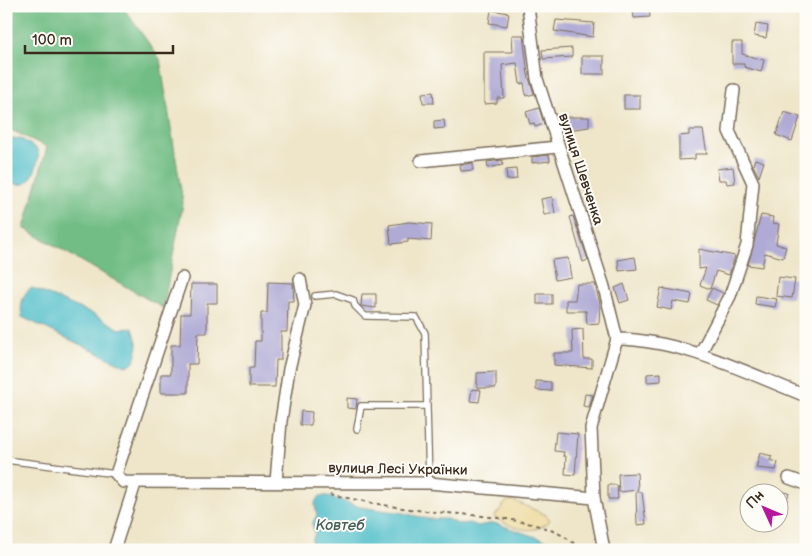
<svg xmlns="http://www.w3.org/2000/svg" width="812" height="556" font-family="'Balsamiq Sans',sans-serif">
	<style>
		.forest { fill: #72bd85; stroke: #567452 }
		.sand { fill: #eeda9e; stroke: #94825e }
		.water { fill: #52bfca; stroke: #467474 }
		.building { fill: #b0abd5 }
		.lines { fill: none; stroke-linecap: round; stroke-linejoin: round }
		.service-casing { stroke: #7a6c5a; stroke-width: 8 }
		.minor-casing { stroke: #7a6c5a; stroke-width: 14 }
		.path { stroke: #7a6c5a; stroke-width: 2; stroke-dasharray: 4 4; stroke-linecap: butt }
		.service { stroke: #fff; stroke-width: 5.5 }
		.minor { stroke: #fff; stroke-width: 11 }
		.labels { text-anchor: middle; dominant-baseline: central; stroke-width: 4; stroke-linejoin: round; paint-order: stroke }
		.street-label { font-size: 14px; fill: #3b2a1e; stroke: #fdfcf7 }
		.water-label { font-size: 15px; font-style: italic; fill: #435e5a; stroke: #fdfcf7 }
	</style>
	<rect width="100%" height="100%" fill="#fdfcf7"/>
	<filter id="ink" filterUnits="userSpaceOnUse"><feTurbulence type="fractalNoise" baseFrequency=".02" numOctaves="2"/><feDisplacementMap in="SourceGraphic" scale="10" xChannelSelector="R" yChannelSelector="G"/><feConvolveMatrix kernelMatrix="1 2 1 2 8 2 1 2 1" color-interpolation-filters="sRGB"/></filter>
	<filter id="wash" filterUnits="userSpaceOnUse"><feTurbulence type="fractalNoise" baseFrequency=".0096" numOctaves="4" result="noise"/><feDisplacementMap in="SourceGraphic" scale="20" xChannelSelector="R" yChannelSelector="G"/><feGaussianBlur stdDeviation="1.12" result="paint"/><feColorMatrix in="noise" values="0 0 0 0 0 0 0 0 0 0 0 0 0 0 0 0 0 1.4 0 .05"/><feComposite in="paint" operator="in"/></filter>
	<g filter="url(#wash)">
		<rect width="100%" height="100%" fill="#efe6ca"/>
		<polygon class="forest" points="6,6 122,6 160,59 183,203 163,308 24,228 47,147 11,130 6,136"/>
		<path class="sand" d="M512,500l34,15 4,5c-15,18 -40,7 -56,-3l13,-16z"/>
		<g class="water">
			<path d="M20,138l18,12c2,8 -3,27 -12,33 -5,3 -14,0 -20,-1v-35l7,-8z"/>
			<path d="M32,288l61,26 27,15 13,-1 5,18 -4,16 -8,4 -9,-4 -95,-45c-2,-10 0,-25 10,-29z"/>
			<path d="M320,496h8l32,11 43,6 25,6h19l11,5 11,-1 9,3 16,-3 54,18 16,9h-252v-11l3,-4 -3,-11 5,-9c-1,-7 -5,-13 3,-19z"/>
		</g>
		<g id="blocks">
			<g class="building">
				<polygon points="649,8 650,17 634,18 633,9"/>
				<polygon points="491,10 509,13 507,26 489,23"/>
				<polygon points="556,20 594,23 593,37 554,31"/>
				<polygon points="756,24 768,26 766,38 754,36"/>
				<polygon points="512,35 523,35 528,75 534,94 526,96 524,83 520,84 517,63 502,65 504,98 497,98 497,103 484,104 484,52 513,52"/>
				<polygon points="732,42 742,42 742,54 764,60 761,72 744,67 744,64 732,64"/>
				<polygon points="572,48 572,57 543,59 542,50"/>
				<rect x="582" y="56" width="22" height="18"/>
				<polygon points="433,92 434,103 423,103 422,93"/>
				<rect x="624" y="95" width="16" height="14"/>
				<polygon points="539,108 544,124 535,127 534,123 530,124 526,112"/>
				<polygon points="784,112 800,117 792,141 776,135"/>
				<polygon points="567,117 589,117 589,127 568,130"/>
				<polygon points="444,120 445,128 434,129 434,121"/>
				<polygon points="689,130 703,130 707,154 695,154 695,159 679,160 679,136 689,135"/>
				<polygon points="549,155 550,161 532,163 532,157"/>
				<polygon points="755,159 764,162 759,177 753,165"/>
				<polygon points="502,160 503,165 488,168 487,162"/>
				<polygon points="473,163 473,170 461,171 460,165"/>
				<polygon points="733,167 735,183 727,184 726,180 719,180 717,169"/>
				<polygon points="516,169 517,179 507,180 506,170"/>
				<polygon points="552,197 555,213 544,215 541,199"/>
				<polygon points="761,215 773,217 772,223 779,224 776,244 786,247 783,258 765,253 762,267 748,265"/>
				<polygon points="573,216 588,260 583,262 570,217"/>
				<polygon points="409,222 432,224 431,241 408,239 408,242 391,244 389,225"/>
				<polygon points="699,249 735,256 729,275 716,271 710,289 700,285 706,268 699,269"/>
				<polygon points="635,257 637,269 619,271 618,260"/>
				<polygon points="568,258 571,277 555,280 552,260"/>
				<polygon points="778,277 795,279 792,298 776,296"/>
				<polygon points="268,282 293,283 294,301 288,301 287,332 281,332 281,360 276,360 275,387 249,387 249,368 254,368 255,341 261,341 261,313 267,313"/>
				<polygon points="191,284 217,284 217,303 207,303 207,333 198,333 197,364 188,364 188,393 161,393 161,374 171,374 171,345 180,345 181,314 190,314"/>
				<polygon points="577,284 595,284 600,304 599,323 587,324 586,311 566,311 566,300 575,300"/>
				<polygon points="624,284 629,300 620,303 615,288"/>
				<polygon points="661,288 692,294 690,304 673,301 671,310 657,307"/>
				<polygon points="712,288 723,293 717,305 706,300"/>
				<polygon points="362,294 376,294 376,308 361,306"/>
				<rect x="537" y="294" width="15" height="10"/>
				<polygon points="756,296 777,299 775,307 755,304"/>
				<polygon points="583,329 584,359 592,359 592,368 554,365 554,353 573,353 572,330"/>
				<polygon points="496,372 496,388 477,388 477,373"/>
				<polygon points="661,373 661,381 647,382 647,374"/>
				<polygon points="536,381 551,382 551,391 536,390"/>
				<polygon points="472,389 481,390 479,402 470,401"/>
				<polygon points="585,394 593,395 589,407 583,406"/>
				<polygon points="347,398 357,399 356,409 347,408"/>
				<polygon points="301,411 312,412 311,425 300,425"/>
				<polygon points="556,432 578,434 575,475 565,474 566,456 563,456 564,452 554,451"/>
				<polygon points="760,453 772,456 770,460 778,462 776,470 756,468"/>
				<polygon points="637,473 638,490 619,492 618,474"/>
				<polygon points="608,485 617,485 618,499 608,499"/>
				<polygon points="780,491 789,493 782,518 780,518"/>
				<polygon points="636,492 642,492 646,524 637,525"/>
			</g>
		</g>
	</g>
	<g filter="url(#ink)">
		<use href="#blocks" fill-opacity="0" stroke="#7a6c5a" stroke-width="1"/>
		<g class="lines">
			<g class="service-casing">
				<g id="service">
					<polyline points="315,296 336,294 353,300 355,306 365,316 416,317 425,333 429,483"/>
					<polyline points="357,429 361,406 426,406"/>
					<polyline points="6,460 116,474"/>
				</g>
			</g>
			<g class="minor-casing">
				<g id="minor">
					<path d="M528,6l9,73 67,208 13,52c66,1 128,33 189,57"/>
					<polyline points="421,161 557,147"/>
					<polyline points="182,278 116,474 123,482 429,483 594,498"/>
					<polyline points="700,354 730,296 747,245 753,183 729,131 734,90"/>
					<polyline points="789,478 806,484"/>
					<polyline points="276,482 281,421 289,369 305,305 300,279"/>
					<polyline points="114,550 135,484"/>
					<polyline points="604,550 594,498 591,428 617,339"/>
				</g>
			</g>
			<path class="path" d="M330,494c29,7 57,12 87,16 42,6 136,4 163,40"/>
			<use href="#service" class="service"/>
			<use href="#minor" class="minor"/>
		</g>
	</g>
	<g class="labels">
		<g class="street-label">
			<text transform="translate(581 169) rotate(72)">вулиця Шевченка</text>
			<text transform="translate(398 469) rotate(1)">вулиця Лесі Українки</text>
		</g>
		<g class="water-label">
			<text x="340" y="525">Ковтеб</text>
		</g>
	</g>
	<rect width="812" height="556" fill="none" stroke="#fdfcf7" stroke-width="25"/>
	<g transform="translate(764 508) rotate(314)"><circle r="24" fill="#fdfcf7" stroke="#afa8a0"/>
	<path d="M0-4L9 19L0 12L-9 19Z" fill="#b5179e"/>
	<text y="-8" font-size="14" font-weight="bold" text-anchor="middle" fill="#3b2a1e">Пн</text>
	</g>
	<path d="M25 45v8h148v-8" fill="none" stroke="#3b2a1e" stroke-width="2.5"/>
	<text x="32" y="45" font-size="15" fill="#3b2a1e" stroke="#fdfcf7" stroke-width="4" paint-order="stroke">100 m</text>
</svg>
